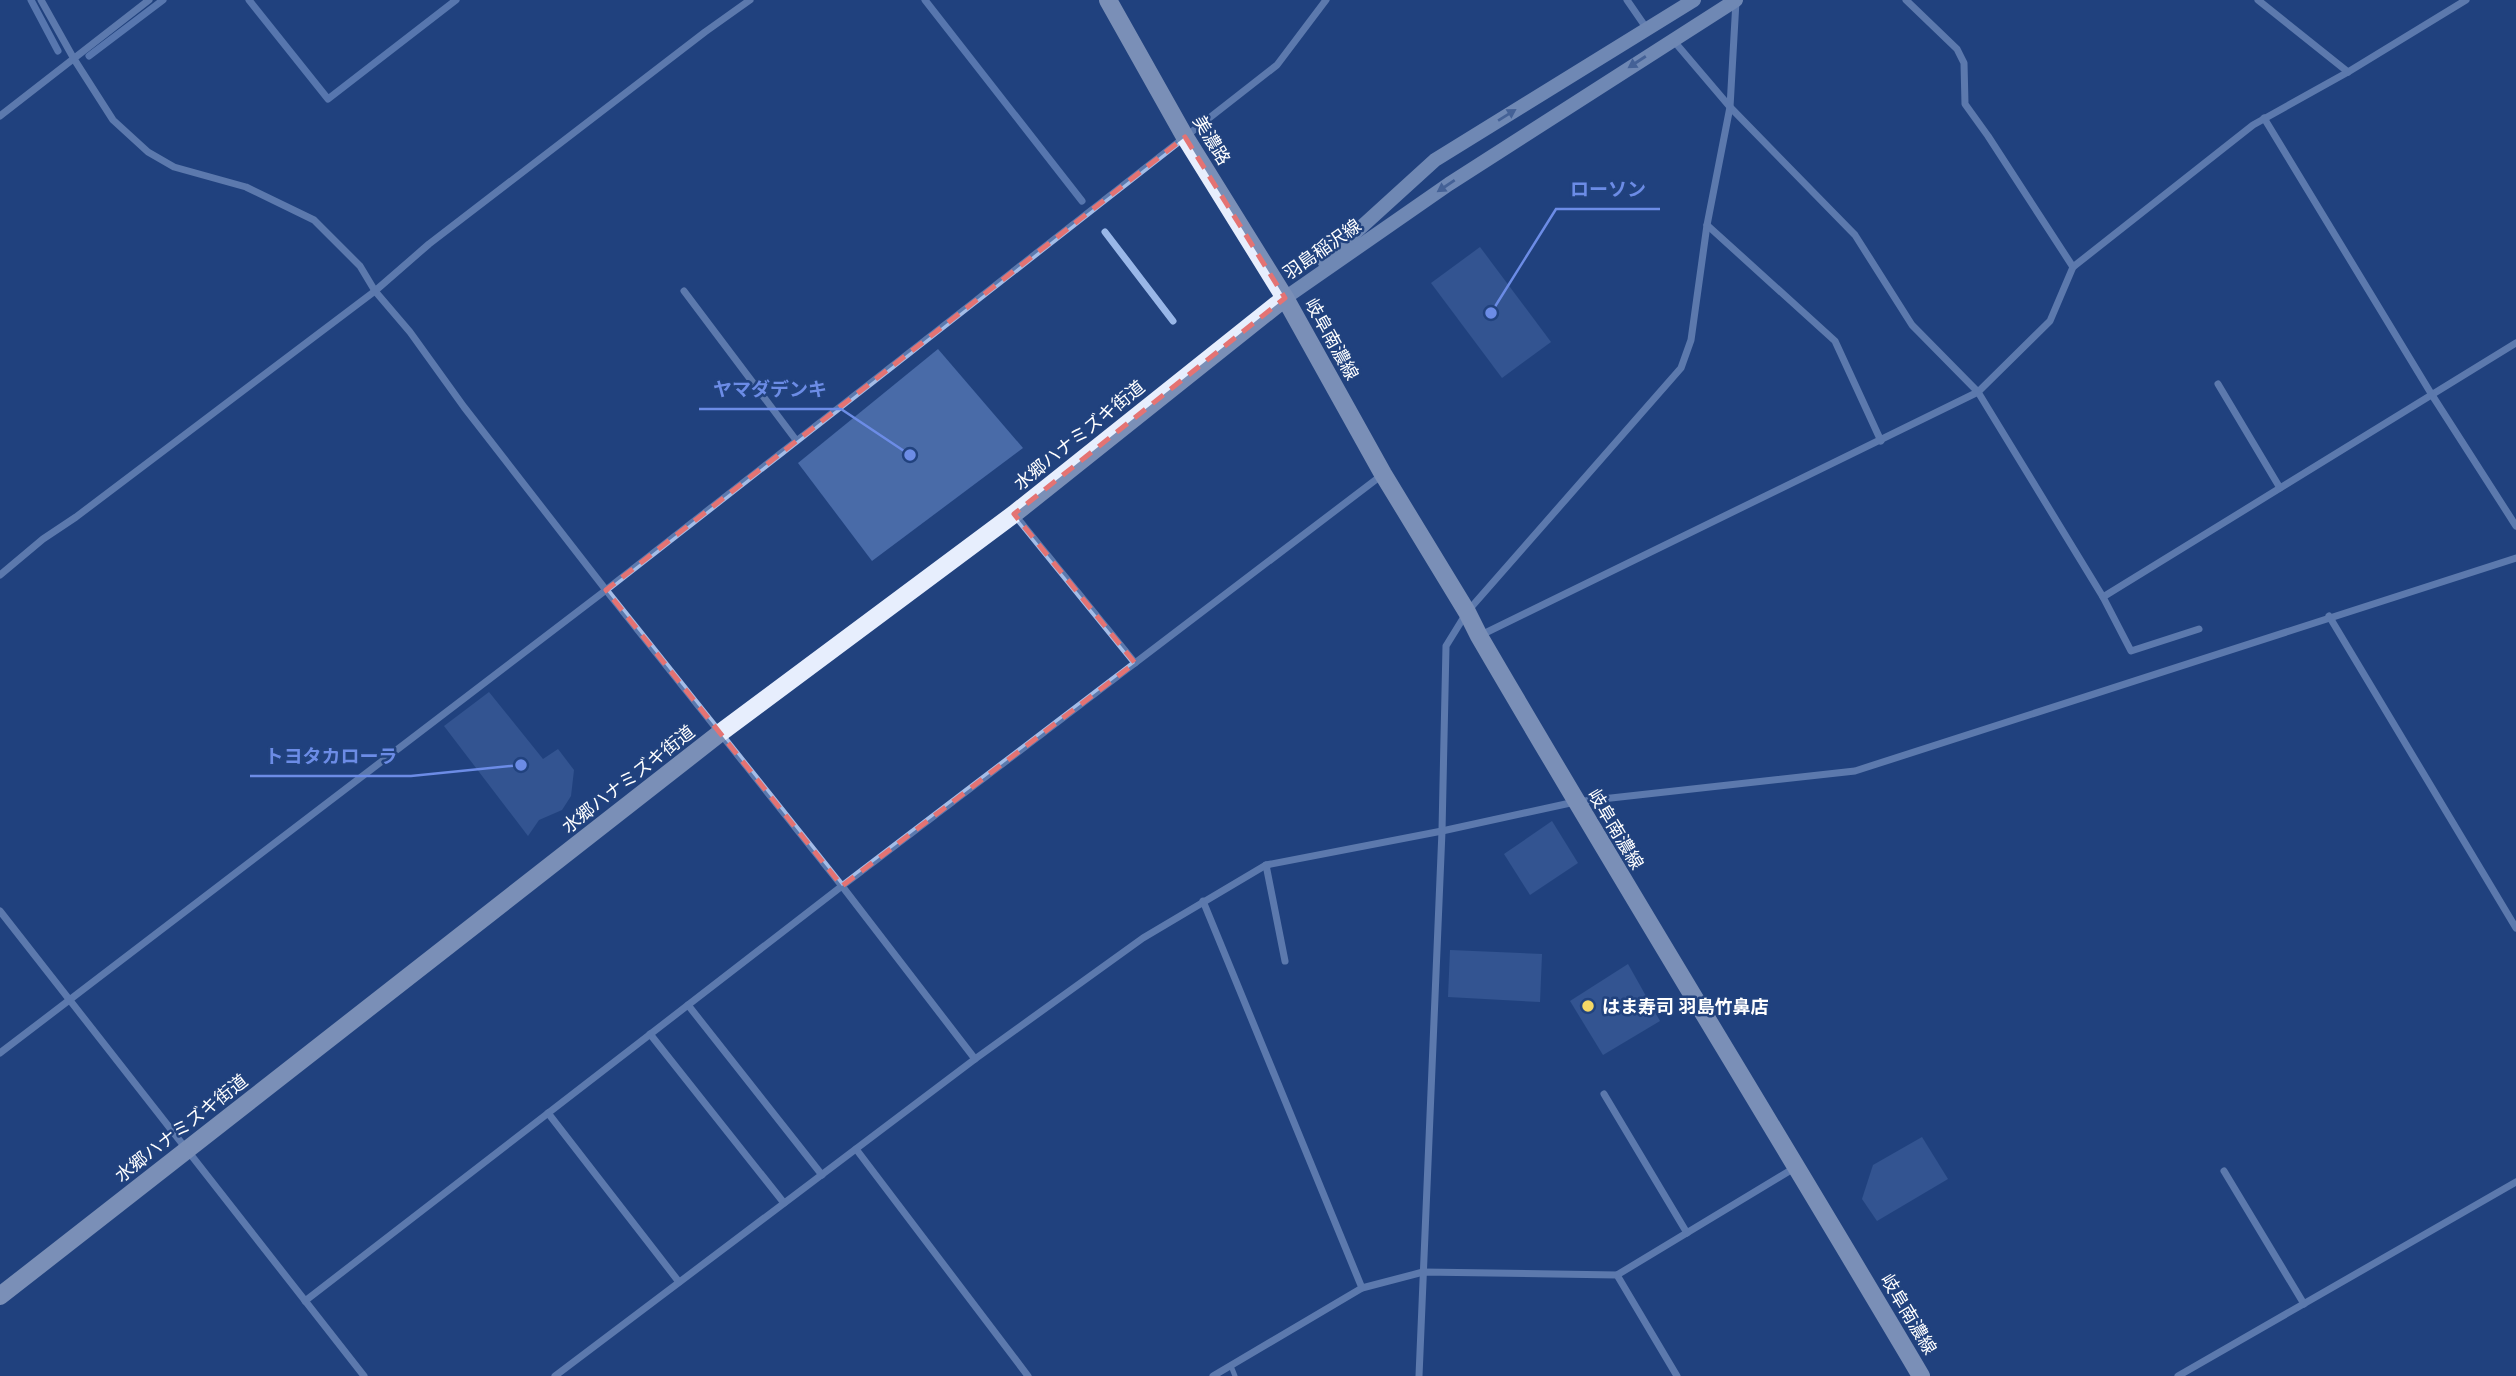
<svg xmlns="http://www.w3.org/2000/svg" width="2516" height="1376" font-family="'PT Sans','Noto Sans JP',sans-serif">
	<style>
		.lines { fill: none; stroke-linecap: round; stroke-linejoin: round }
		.stream { stroke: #99b7e8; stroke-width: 7 }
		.building { fill: #496ba8 }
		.service { stroke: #a5bde7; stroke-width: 5 }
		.minor { stroke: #a5bde7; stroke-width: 7 }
		.secondary { stroke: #cfddf6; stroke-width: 14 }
		.primary { stroke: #e7eefd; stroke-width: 18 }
		.oneway { fill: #6f88b4 }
		.marked { fill: none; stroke: #e47373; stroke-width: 5; stroke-dasharray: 14 9; stroke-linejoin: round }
		.poi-dot { fill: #f4d766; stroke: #21427e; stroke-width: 2.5 }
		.labels { text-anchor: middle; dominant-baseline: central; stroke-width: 5; stroke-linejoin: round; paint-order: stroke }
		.street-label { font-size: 18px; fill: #fff; stroke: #21427e }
		.poi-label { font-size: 18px; font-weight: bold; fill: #fff; stroke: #21427e; text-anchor: start }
		.leader { fill: none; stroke: #6c8ce6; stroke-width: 2.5 }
		.callout-dot { fill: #6c8ce6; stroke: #21427e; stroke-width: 2.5 }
		.callout-label { font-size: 19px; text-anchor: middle; font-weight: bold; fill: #6c8ce6; stroke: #21427e; stroke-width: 5; stroke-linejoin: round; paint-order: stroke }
	</style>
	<rect width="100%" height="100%" fill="#21427e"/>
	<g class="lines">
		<g class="stream">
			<polyline points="31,0 58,51"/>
			<polyline points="249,0 328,99 456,0"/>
			<polyline points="925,0 1082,201"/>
			<polyline points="89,56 163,0"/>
			<polyline points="1105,232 1173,321"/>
		</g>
	</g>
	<g class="building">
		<polygon points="1480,247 1551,342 1502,378 1431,283"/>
		<polygon points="938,349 1023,448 872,561 798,463"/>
		<polygon points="489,692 543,759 558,749 574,770 571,796 562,810 539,820 528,836 444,726"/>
		<polygon points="1552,821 1578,863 1530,895 1504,854"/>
		<polygon points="1450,950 1542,954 1540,1002 1448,997"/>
		<polygon points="1628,964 1660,1021 1603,1055 1570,1001"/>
		<polygon points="1922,1137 1948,1179 1877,1221 1862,1199 1873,1165"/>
	</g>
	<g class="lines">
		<polyline class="service" points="1231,1366 1235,1376"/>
		<g class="minor">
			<polyline points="41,0 74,59 113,120 148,152 174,167 246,187 314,220 360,266 375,291 410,332 464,407 606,590 842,886 975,1059"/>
			<polyline points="1627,0 1647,29"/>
			<polyline points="1906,0 1957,49 1964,63 1965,104 1988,136 2073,267"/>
			<polyline points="2258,0 2348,72"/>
			<polyline points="1673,40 1730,107 1855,235 1912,325 1978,392 2103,597 2131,651 2199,629"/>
			<polyline points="0,116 149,0"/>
			<polyline points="2264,118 2432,395 2516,526"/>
			<polyline points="1707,225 1835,341 1881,441"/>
			<polyline points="684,291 796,440"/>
			<polyline points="2218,384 2280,488"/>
			<polyline points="1014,514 1135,663"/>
			<polyline points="0,575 43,539 76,517 375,291 429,244 705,32 750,0"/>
			<polyline points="2103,597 2516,343"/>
			<polyline points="2329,616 2516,928"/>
			<polyline points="1479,636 1978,392 2050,321 2073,267 2253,125 2348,72 2466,0"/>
			<polyline points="1266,865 1285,961"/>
			<polyline points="1203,901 1362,1288"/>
			<polyline points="0,911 364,1376"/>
			<polyline points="688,1005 822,1175"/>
			<polyline points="650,1034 784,1203"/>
			<polyline points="0,1053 606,590 1277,65 1326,0"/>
			<polyline points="1604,1094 1687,1233"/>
			<polyline points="548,1113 679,1282"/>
			<polyline points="856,1149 1028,1376"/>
			<polyline points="2224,1171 2304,1304"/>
			<polyline points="1617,1275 1796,1167"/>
			<polyline points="305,1301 842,886 1382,475"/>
			<polyline points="555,1376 975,1059 1143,938 1266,865 1442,831 1575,802 1855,771 2516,558"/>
			<polyline points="1213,1376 1362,1288 1423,1272 1617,1275 1677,1376"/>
			<polyline points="1419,1376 1442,831 1446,646 1467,612 1681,368 1691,340 1707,225 1730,107 1736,1"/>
			<polyline points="2178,1376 2516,1182"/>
		</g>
		<g class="secondary">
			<polyline points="1324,261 1435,160 1694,0"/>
			<polyline points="1285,298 1449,184 1736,0"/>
		</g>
		<g class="primary">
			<path d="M1108,0l77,137 100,161 98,176 84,138 12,24c145,249 296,493 442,740"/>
			<polyline points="0,1296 720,733 1014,514 1285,298"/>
		</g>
	</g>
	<defs><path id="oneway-solid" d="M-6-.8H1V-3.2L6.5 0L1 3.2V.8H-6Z" transform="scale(1.75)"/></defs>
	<g class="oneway">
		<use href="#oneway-solid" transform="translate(1637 62) rotate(147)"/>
		<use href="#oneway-solid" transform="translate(1507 115) rotate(-32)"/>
		<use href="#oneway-solid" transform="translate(1446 186) rotate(146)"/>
	</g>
	<path d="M0 0H2516V1376H0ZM1185,137l100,161 -271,216 121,149 -293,223 -236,-296z" fill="#21427e" fill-opacity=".55" fill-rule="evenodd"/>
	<path class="marked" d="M1185,137l100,161 -271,216 121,149 -293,223 -236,-296z"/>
	<circle class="poi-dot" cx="1588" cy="1006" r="7"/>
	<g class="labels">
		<g class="street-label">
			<text transform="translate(1212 140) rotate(59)">美濃路</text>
			<text transform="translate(1322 249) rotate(-35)">羽島稲沢線</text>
			<text transform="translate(1332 339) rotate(61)">岐阜南濃線</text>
			<text transform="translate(1079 435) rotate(-39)">水郷ハナミズキ街道</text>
			<text transform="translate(628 779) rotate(-38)">水郷ハナミズキ街道</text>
			<text transform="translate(1616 829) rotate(59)">岐阜南濃線</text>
			<text transform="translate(181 1128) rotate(-38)">水郷ハナミズキ街道</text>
			<text transform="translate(1909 1314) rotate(59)">岐阜南濃線</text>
		</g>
		<g class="poi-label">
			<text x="1602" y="1006">はま寿司 羽島竹鼻店</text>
		</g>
	</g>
	<path class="leader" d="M1491 313L1556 209H1660M910 455L841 409H699M521 765L411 776H250"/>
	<g class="callout-dot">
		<circle cx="1491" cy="313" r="7"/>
		<circle cx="910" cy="455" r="7"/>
		<circle cx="521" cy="765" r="7"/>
	</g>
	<g class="callout-label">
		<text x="1608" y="196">ローソン</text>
		<text x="770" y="396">ヤマダデンキ</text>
		<text x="331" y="763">トヨタカローラ</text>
	</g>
</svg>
